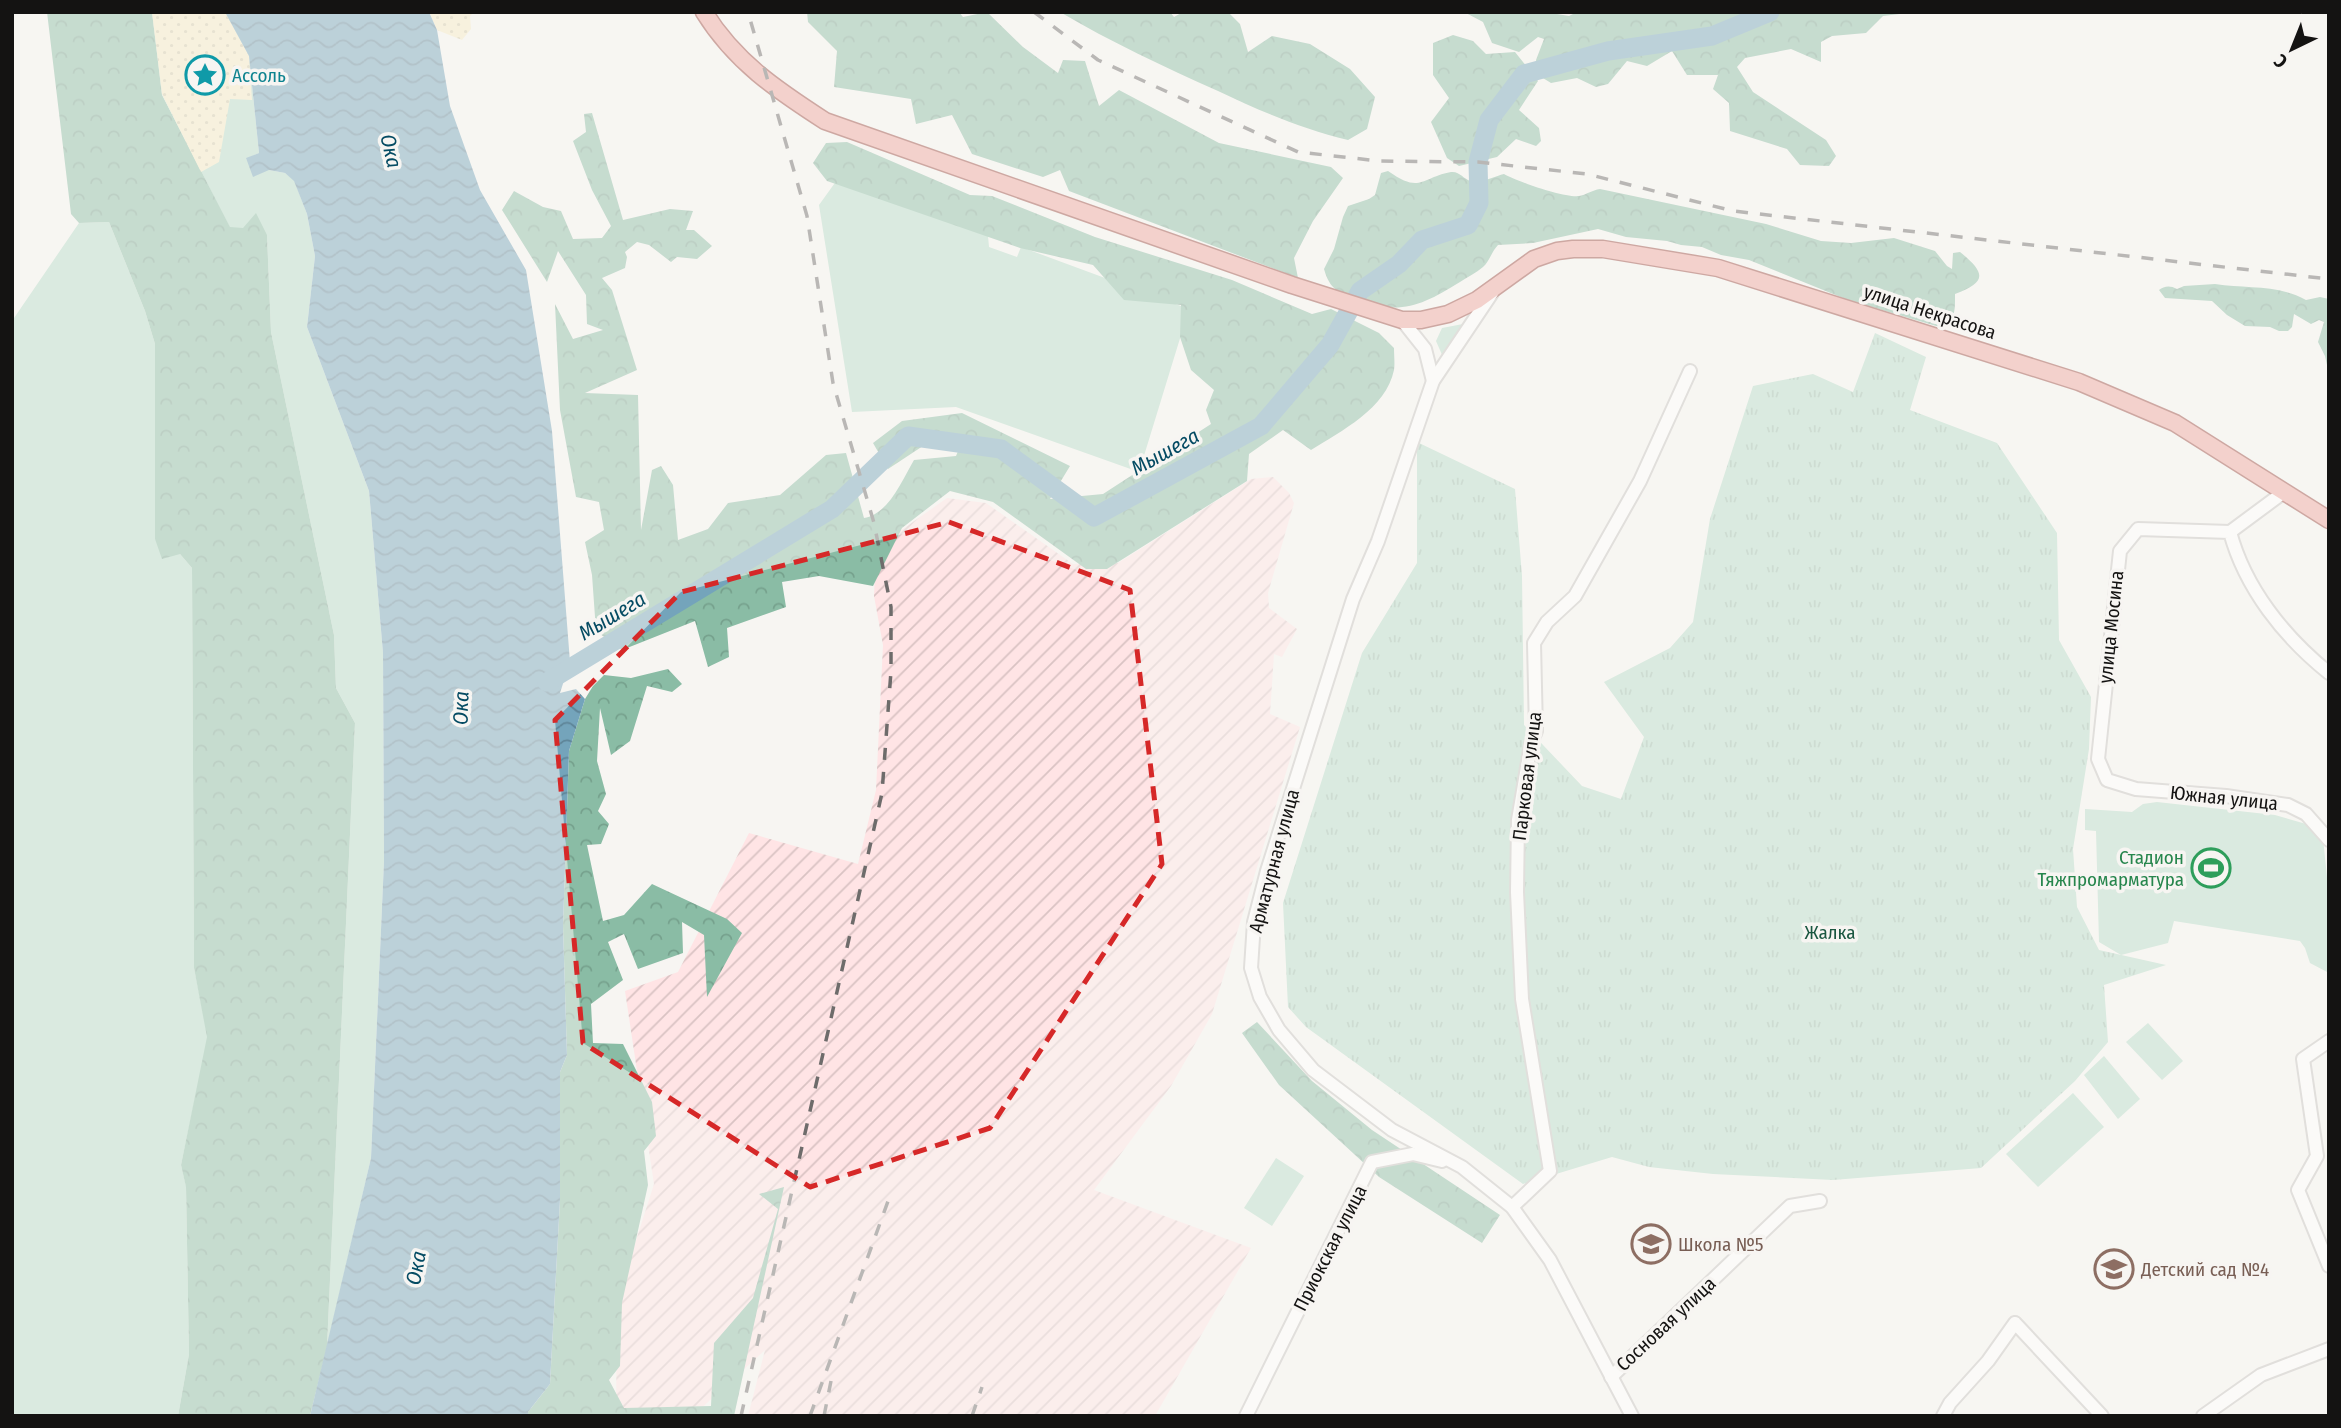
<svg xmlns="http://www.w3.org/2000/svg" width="2341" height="1428" font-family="'Fira Sans Condensed',sans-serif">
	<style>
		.industrial { fill: url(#industrial-furrows) }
		.grass { fill: #b5dcc9 }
		.forest { fill: url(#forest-crowns) }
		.sand { fill: url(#sand-dots) }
		.park { fill: url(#park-tufts) }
		.water { fill: url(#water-waves) }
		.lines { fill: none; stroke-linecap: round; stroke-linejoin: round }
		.river { stroke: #74a4bb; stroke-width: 19 }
		.minor-casing { stroke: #c6c4c1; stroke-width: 16 }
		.major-casing { stroke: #9a4a42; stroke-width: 19 }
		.minor { stroke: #fff; stroke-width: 12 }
		.major { stroke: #eea49d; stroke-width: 16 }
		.rail { stroke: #6e6c6b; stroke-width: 3.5; stroke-dasharray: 12 12; stroke-linecap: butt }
		.marked { fill: none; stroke: #d62828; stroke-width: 5; stroke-dasharray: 14 9; stroke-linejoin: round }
		.labels { text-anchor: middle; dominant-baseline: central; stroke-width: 7; stroke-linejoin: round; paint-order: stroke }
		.culture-label { font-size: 19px; fill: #0d838f; stroke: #f7f5f2; text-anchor: start }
		.street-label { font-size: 19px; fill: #141312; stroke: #f7f5f2 }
		.leisure-label { font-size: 19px; fill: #27864d; stroke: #f7f5f2; text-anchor: end }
		.park-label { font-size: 19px; fill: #1b5741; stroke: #f7f5f2 }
		.education-label { font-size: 19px; fill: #785e54; stroke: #f7f5f2; text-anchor: start }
		.water-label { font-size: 21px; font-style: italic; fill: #054b63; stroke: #f7f5f2 }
	</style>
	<defs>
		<pattern id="industrial-furrows" width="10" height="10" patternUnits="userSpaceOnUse" patternTransform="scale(1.75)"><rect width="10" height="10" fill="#ffe4e5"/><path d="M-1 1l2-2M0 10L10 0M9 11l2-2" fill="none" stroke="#dac3c3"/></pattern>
		<pattern id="forest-crowns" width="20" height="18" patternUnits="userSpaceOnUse" patternTransform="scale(1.75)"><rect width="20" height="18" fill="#8abca5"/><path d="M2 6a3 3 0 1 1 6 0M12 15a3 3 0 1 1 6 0" fill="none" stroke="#76a18d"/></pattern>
		<pattern id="sand-dots" width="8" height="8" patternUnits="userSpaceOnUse" patternTransform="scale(1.75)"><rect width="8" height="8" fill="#f6ecc6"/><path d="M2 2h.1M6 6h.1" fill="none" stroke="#d2caa9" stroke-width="1.8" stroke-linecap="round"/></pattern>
		<pattern id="park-tufts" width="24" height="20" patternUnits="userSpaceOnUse" patternTransform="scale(1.75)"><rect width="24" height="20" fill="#b5dcc9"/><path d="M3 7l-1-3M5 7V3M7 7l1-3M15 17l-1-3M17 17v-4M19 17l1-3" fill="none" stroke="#9bbcac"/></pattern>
		<pattern id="water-waves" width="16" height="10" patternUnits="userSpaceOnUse" patternTransform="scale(1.75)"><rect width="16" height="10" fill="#74a4bb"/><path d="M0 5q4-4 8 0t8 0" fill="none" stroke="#5e8497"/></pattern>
	</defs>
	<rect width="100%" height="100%" fill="#f7f5f2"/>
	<polygon class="industrial" points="1273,477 1289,493 1294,503 1268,593 1269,608 1297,629 1282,657 1274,654 1270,714 1300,727 1212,1014 1171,1086 1094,1190 1251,1248 1155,1416 748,1416 765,1350 697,1412 616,1412 617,1300 654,1184 625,991 678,972 749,833 858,864 876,790 883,645 874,596 876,548 947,498 986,503 1073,564 1118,563 1251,479"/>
	<g class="grass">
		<polygon points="152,12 225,12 249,56 259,153 246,159 269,170 285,173 294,180 307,214 315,256 307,327 369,491 383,653 384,861 371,1158 327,1347 355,723 336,688 334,635 271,332 267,235 243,228 230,228 162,94"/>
		<polygon points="837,180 988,236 989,247 1017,257 1021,247 1189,309 1139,472 956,407 852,412 819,205"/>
		<polygon points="109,222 145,311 155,344 155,539 180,554 192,568 194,968 208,1037 181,1165 186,1186 189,1354 178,1416 12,1416 12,321 79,223"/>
		<polygon points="1463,324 1443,357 1436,341 1442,328"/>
		<polygon points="2157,802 2275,815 2313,826 2323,838 2329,897 2329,973 2310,963 2305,948 2300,941 2174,921 2168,943 2121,955 2099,942 2096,831 2085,830 2085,809 2132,812 2143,804"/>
		<polygon points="2148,1023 2183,1061 2162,1080 2126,1042"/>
		<polygon points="2104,1056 2140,1099 2118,1119 2084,1075"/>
		<polygon points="2073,1093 2104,1127 2038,1187 2006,1154"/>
		<polygon points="1276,1158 1304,1176 1272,1226 1244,1208"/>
	</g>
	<g class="forest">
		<polygon points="47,12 152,12 162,95 230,227 243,228 256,213 267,235 271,332 334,635 336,688 355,723 327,1347 310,1416 178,1416 189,1354 186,1187 181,1165 207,1037 194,968 192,568 180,554 162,559 155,539 155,344 145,311 109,222 79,223 71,214"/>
		<polygon points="807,12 959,12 963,17 987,12 1023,47 1058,73 1063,60 1085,61 1099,106 1119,90 1219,143 1331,167 1343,178 1313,221 1294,258 1298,278 1069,191 1060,170 1043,177 972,154 952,115 916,124 911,99 834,87 837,51 808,22"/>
		<path d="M1060,12h110l4,5 9,-5h45l12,12 8,28 24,-16 38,8 40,25 25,28 -8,32 -19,11c-46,-11 -88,-29 -130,-49 -54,-24 -107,-49 -158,-79z"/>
		<polygon points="1464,12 1545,12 1569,16 1577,12 1916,12 1883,16 1866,33 1832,36 1821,42 1821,62 1791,49 1745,58 1737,67 1753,92 1826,140 1836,156 1829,166 1800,165 1787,149 1730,131 1729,103 1713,89 1718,75 1687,75 1672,51 1647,66 1627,61 1608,84 1596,87 1577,78 1551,83 1538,75 1536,60 1544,39 1538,37 1519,52 1492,43 1483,22"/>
		<polygon points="1453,35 1473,41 1486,54 1515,52 1538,81 1519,110 1539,128 1541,141 1536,146 1516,139 1497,157 1459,166 1447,158 1431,122 1449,98 1433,75 1433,43"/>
		<path d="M592,113l31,107 47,-11 23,2 -7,19h8l18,16 -15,13 -20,-2 -6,5 -22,-17 -12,-3 -12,10 2,5 -2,11 -23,10 10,12 25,80 -52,23 53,2 3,135 11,-60 9,-4 12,19 5,55 30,-11 20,-26 52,-8 46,-40 20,-2 18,65c25,-4 38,-38 50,-58l42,-4 5,-12h-35l-38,25 -15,-26 29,-22 60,-8 108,53 -20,33 53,-5 108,-70 -5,-14 8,-20 -23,-20 -11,-33 1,-32 -57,-5 -31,-35 -73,-17 -193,-67 -14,-18 13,-20 21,-1 123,53 22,1 103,41 137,43 80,34 19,-5 48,24 15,15c0,7 1,16 0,22 -8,39 -53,61 -83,80l-28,-20 -34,24 -2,27 -140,88h-21l-93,-67 -43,-11 -48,37 -29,58 -54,-10 -37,6 4,25 -59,21 2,29 -21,10 -13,-46 -73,29 -26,-19 -4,-56 -7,-33 19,-12 -5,-28 -23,-5 -16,-87 -5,-106 18,35 30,-9 -16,-6 -1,-29 -28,-44 -11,31 -45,-72 12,-19 29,16 18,4 12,28 29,-1 9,-12 -19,-36 -19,-49 13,-9 -2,-18z"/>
		<path d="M1388,171c33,23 32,7 63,1 9,-1 12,7 20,9 9,3 24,-5 33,-7 12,7 61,24 75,22 7,-1 13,-6 21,-7l166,35 55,17 30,2 43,-5 41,13 12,15 5,3 1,-16 7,-1c26,21 27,30 -5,42 0,14 1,26 -12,34l-95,-28 -99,-40 -28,-5 -19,-8 -21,-2 -14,-4 -41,-4 -28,-8 -65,14 -35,2c-6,6 -9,17 -15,22 -7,6 -16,10 -23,15 -37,23 -60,34 -102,18 -20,-8 -28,-10 -34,-31l10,-20 9,-32 5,-11 21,-7 6,-4 6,-22z"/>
		<path d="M2215,284c31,5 63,0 91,16l14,-3 9,2v75l-4,-18 -7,-14 6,-20 -5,-2 -8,4 -17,-10 -2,13 -4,4h-9l-9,-4 -25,-1 -18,-11 -15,-14 -47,-3 -6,-8c5,-4 11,-5 18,-1l7,-3z"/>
		<polygon points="668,669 682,684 672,692 647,686 630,741 611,755 600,708 597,761 606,794 598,811 609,824 601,844 587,845 603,921 624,915 652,884 727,919 742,933 707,997 704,935 682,922 683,953 638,969 624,934 608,942 623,980 591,1004 593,1043 623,1044 652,1102 656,1136 644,1151 648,1185 622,1303 620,1366 609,1380 624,1408 711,1406 714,1343 753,1298 778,1209 759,1194 784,1187 734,1416 528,1416 528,1412 550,1384 560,1200 560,1072 567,1055 563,926 569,751 585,699 593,686 604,675 631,678"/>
		<polygon points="1257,1022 1312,1081 1372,1130 1500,1215 1482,1243 1379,1177 1279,1085 1242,1033"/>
	</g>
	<g class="sand">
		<polygon points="152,12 225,12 249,56 252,100 230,99 219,162 201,172 162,94"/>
		<polygon points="429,12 474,12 470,16 471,29 462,40 437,30"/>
	</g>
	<polygon class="park" points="1875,333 1926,357 1910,410 1997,443 2057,533 2059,640 2091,697 2089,749 2073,849 2077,907 2099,950 2166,965 2104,985 2108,1042 2075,1081 1981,1168 1833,1180 1713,1174 1649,1167 1612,1157 1523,1184 1306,1027 1288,1007 1283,903 1362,653 1417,563 1417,442 1515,489 1522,576 1524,725 1582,786 1621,799 1644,737 1604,682 1670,648 1693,622 1710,519 1753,386 1813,374 1853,392"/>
	<polygon class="water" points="225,12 429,12 437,30 450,106 480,190 526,270 552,431 570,662 560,693 576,689 585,699 569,751 563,926 567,1055 560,1072 560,1200 550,1384 528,1412 528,1416 310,1416 371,1158 384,861 383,653 369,491 307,327 315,256 307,214 294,181 285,173 269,170 253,177 246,158 259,153 249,56"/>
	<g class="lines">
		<polyline class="river" points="547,682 832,509 908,436 1001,449 1094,517 1261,426 1330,345 1360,291 1399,264 1422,240 1468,225 1479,203 1478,162 1489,120 1524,74 1608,51 1712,36 1770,12"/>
		<g class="minor-casing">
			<g id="minor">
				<polyline points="1492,293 1433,381 1378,541 1353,599 1267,871 1254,922 1251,968 1260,997 1279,1030 1313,1070 1392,1130 1462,1167 1512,1207 1550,1260 1632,1416"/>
				<polyline points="1402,320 1425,349 1433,381"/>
				<polyline points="2230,532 2284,492"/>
				<path d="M2329,673c-45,-36 -84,-85 -99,-141l-92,-3 -18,22 -22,208 9,21 29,9 90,7 62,9 18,9 23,26"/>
				<polyline points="2329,1041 2303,1059 2317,1156 2298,1190 2329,1266"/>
				<polyline points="1512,1207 1550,1171 1522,999 1517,892 1518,820 1531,744 1536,731 1534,643 1547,622 1575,596 1640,481 1690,371"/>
				<polyline points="1611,1377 1790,1206 1820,1201"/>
				<polyline points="1246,1416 1372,1162 1413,1154 1442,1161"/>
				<polyline points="1943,1416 1950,1403 1988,1361 2015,1323 2102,1416"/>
				<polyline points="2203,1416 2261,1375 2329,1349"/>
			</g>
		</g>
		<g class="major-casing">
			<path id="major" d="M704,12c31,50 73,78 121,109l467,164 110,35h19l27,-6 29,-14 57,-41 23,-8 16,-2h30l115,19 361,114 96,41 154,97"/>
		</g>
		<use href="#minor" class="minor"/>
		<use href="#major" class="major"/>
		<g class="rail">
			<polyline points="1034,12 1098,60 1298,152 1379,161 1478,162 1587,174 1733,211 2329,279"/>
			<polyline points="741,1416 882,793 891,671 891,607 874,523 833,383 807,216 748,12"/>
			<polyline points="810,1416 891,1193"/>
			<polyline points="824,1416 831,1381"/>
			<polyline points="972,1416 982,1387"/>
		</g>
	</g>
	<path d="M0 0H2341V1428H0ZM949,522l181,68 32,274 -172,264 -180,59 -227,-144 -28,-323 126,-128z" fill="#f7f5f2" fill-opacity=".55" fill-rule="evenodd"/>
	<path class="marked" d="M949,522l181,68 32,274 -172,264 -180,59 -227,-144 -28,-323 126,-128z"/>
	<defs>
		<g id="sight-ring" transform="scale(2.0125)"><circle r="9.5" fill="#f7f5f2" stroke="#0f9aa8" stroke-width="1.5"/><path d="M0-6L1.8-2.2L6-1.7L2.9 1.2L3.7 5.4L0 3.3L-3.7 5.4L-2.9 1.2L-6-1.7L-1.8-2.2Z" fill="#0f9aa8"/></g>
		<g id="stadium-ring" transform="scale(2.0125)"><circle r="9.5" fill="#f7f5f2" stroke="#2e9e5b" stroke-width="1.5"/><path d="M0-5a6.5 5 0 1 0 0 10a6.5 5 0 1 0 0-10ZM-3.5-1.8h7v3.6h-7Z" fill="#2e9e5b"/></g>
		<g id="school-ring" transform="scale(2.0125)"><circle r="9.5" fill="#f7f5f2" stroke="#8d6e63" stroke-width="1.5"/><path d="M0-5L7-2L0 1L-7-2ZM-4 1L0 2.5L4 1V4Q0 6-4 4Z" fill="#8d6e63"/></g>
	</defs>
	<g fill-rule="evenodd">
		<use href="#sight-ring" x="205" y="75"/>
		<use href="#stadium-ring" x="2211" y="868"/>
		<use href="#school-ring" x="1651" y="1244"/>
		<use href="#school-ring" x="2114" y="1269"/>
	</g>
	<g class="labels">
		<g class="culture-label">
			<text x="232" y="75">Ассоль</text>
		</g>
		<g class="street-label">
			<text transform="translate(1930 312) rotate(18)">улица Некрасова</text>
			<text transform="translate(2111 627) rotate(-84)">улица Мосина</text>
			<text transform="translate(1527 776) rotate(-83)">Парковая улица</text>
			<text transform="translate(2224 798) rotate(6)">Южная улица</text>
			<text transform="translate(1274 861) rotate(-75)">Арматурная улица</text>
			<text transform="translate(1330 1248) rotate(-63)">Приокская улица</text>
			<text transform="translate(1666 1324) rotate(-43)">Сосновая улица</text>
		</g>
		<g class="leisure-label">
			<text x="2184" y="857">Стадион<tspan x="2184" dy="22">Тяжпромарматура</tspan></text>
		</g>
		<g class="park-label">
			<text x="1830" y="932">Жалка</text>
		</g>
		<g class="education-label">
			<text x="1678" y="1244">Школа №5</text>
			<text x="2141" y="1269">Детский сад №4</text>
		</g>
		<g class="water-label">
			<text transform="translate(391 151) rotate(77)">Ока</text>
			<text transform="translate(1165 452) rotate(-29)">Мышега</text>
			<text transform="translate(612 616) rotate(-31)">Мышега</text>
			<text transform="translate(461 708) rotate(-88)">Ока</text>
			<text transform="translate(416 1268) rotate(-79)">Ока</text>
		</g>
	</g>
	<rect width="2341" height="1428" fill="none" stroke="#141312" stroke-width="28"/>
	<g transform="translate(2292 49) rotate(223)" stroke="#f7f5f2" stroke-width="5" paint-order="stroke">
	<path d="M0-5L12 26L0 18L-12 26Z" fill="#141312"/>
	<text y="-10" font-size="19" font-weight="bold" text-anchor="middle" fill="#141312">С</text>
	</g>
</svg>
